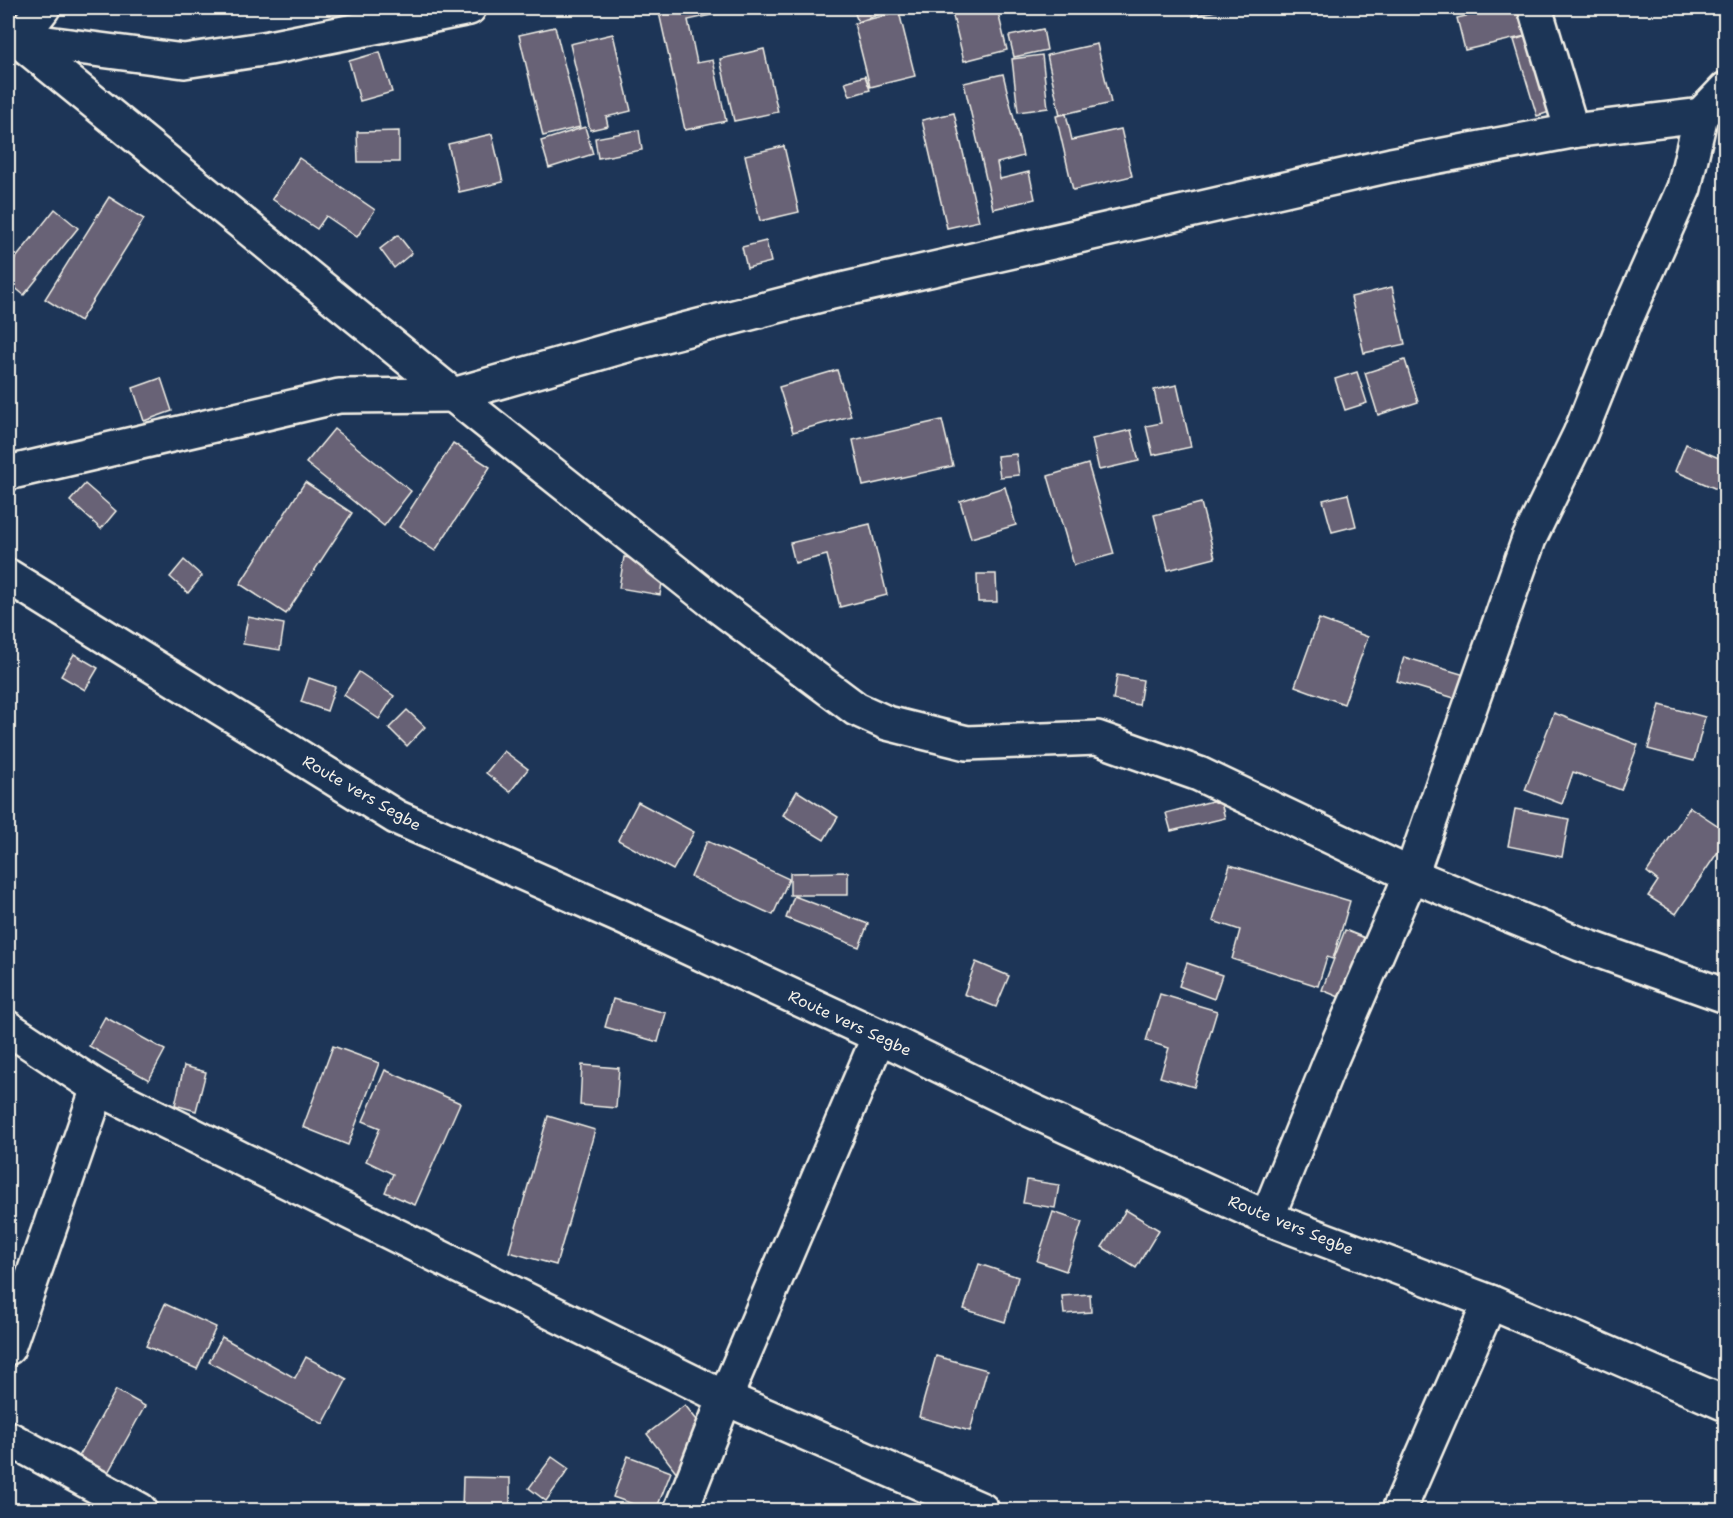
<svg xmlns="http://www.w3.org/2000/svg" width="1733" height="1518" font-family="'Shantell Sans',sans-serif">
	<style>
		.building { fill: #676276; stroke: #f4f1e8; stroke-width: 1.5 }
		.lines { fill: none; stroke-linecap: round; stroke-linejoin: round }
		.minor-casing { stroke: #f4f1e8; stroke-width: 38 }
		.major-casing { stroke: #f4f1e8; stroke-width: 38 }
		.minor { stroke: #1d3557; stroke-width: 33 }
		.major { stroke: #1d3557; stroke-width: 33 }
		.labels { text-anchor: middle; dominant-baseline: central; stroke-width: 6; stroke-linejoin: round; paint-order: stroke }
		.street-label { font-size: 16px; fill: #f4f1e8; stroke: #1d3557 }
	</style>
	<rect width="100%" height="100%" fill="#1d3557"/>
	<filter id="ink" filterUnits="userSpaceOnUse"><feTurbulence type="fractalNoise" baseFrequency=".0167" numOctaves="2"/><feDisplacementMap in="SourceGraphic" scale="12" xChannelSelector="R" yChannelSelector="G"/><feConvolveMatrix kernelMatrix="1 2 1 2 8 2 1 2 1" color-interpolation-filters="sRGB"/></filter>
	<g filter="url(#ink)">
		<g class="building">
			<polygon points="658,8 730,8 730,11 688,20 697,63 713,60 726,121 685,130"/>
			<polygon points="853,8 890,8 891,10 858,22"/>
			<polygon points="951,8 997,8 1007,50 964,61"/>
			<polygon points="1191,8 1229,8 1193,16"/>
			<polygon points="1500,8 1528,8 1534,34 1465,50 1457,18"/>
			<polygon points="899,12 915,76 870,87 854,23"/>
			<polygon points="555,27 580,127 543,136 519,35"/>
			<polygon points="1043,29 1047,50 1014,57 1009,36"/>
			<polygon points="1539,32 1562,108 1537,116 1514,40"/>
			<polygon points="613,34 631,111 606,117 608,126 590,130 570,44"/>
			<polygon points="1097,44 1111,103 1060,115 1047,55"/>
			<polygon points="764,49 778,112 734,121 720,59"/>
			<polygon points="380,52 392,92 360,101 349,61"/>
			<polygon points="1042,55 1048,108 1018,112 1012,59"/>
			<polygon points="1003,74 1023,156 997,163 1000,179 1029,172 1035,199 993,209 964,83"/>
			<polygon points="865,76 870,90 850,96 845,82"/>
			<polygon points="954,113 979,221 947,228 922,120"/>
			<polygon points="1066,114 1072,140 1121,129 1132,176 1073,190 1056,116"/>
			<polygon points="585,127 593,154 549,168 541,141"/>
			<polygon points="639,130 642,150 598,158 595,138"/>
			<polygon points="399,131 399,162 358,162 357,132"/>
			<polygon points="492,134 503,182 459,192 448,144"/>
			<polygon points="784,146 799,212 760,221 745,155"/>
			<polygon points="299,158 375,210 357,237 326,216 317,229 272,199"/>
			<polygon points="109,197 144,219 80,321 45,299"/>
			<polygon points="55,209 78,228 24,295 8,282 8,268"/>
			<polygon points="398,235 412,253 394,268 380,249"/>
			<polygon points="766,241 771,262 747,268 742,247"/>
			<polygon points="1392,287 1405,344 1364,353 1351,297"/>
			<polygon points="1405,360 1418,402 1378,415 1365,373"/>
			<polygon points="837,370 851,416 793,432 779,387"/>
			<polygon points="1357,372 1367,403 1345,410 1335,379"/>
			<polygon points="161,378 172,411 144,421 133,388"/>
			<polygon points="1177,385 1191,447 1153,455 1146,426 1161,423 1154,390"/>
			<polygon points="942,420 953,466 863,486 853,440"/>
			<polygon points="334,429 411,491 384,526 306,463"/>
			<polygon points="1131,430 1139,461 1099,470 1092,439"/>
			<polygon points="453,443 490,467 435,551 399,527"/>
			<polygon points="1686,444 1726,461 1726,493 1675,471"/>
			<polygon points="1016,454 1019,475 1000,477 997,456"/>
			<polygon points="1088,464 1114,554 1074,565 1048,476"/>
			<polygon points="305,482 352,513 286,614 240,584"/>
			<polygon points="85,484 116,511 101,529 70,501"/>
			<polygon points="1005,487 1016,525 971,538 960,501"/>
			<polygon points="1348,494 1356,526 1332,532 1323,500"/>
			<polygon points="1201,503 1215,558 1168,570 1154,515"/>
			<polygon points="870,524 887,595 840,607 827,555 795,563 790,543"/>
			<polygon points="624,557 665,564 660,595 619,588"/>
			<polygon points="184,560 202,576 188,593 170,577"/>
			<polygon points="977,574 996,574 997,602 978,602"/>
			<polygon points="248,617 284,624 280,650 243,644"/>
			<polygon points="1319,619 1368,637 1344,704 1295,686"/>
			<polygon points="74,654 98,668 85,690 61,676"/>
			<polygon points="1404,657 1485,681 1478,705 1397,681"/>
			<polygon points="359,672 394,696 379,719 344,695"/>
			<polygon points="1117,675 1143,680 1139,705 1113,700"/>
			<polygon points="309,678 335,687 327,711 301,702"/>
			<polygon points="1660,705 1705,717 1694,761 1648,749"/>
			<polygon points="407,710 425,727 407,746 389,728"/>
			<polygon points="1554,713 1638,745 1621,790 1573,772 1562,804 1525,790"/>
			<polygon points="504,751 528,769 510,792 486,773"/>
			<polygon points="797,791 838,817 824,840 783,815"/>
			<polygon points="1220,799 1225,818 1171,831 1166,813"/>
			<polygon points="638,802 694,832 673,870 618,840"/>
			<polygon points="1690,807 1726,831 1726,840 1676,914 1648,896 1658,881 1647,872"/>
			<polygon points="1515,809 1569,819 1562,857 1508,846"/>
			<polygon points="707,841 789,879 773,915 691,877"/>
			<polygon points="1230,865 1350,901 1333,959 1327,957 1318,986 1232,959 1240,930 1213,921"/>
			<polygon points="848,872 848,895 790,895 790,873"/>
			<polygon points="794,896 868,924 859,947 786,918"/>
			<polygon points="1345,930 1390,948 1366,1008 1322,990"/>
			<polygon points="976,962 1009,976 996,1007 964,994"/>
			<polygon points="1187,963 1222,975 1214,999 1179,986"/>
			<polygon points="1160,994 1217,1011 1194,1087 1160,1077 1169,1048 1146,1041"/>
			<polygon points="613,999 666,1013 658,1042 605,1027"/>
			<polygon points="105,1017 165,1050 149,1080 89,1046"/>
			<polygon points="333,1046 379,1063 348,1145 303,1127"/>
			<polygon points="582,1065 619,1068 616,1108 580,1105"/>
			<polygon points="184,1066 206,1072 196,1111 175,1105"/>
			<polygon points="385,1070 460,1103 415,1205 385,1192 393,1174 366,1161 380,1128 363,1121"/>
			<polygon points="548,1116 595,1130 556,1265 509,1252"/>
			<polygon points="1027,1180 1059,1185 1055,1208 1023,1203"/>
			<polygon points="1126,1210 1159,1230 1136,1268 1102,1247"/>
			<polygon points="1053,1212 1082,1222 1066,1271 1037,1261"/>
			<polygon points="979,1264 1018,1277 1005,1322 964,1309"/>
			<polygon points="1090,1294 1091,1312 1064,1314 1062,1296"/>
			<polygon points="165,1304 216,1327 197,1369 146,1346"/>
			<polygon points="222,1337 295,1378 306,1357 347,1379 323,1424 209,1362"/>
			<polygon points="936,1356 987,1370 970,1431 919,1417"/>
			<polygon points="116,1390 145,1406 101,1485 72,1469"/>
			<polygon points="685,1405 715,1443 677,1473 647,1434"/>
			<polygon points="628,1456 671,1472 656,1510 650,1510 613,1497"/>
			<polygon points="552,1457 569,1469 546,1501 529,1488"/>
			<polygon points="463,1477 510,1478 510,1510 462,1510"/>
		</g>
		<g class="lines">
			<g class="minor-casing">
				<g id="minor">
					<polyline points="43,8 18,40 453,395 717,605 856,709 887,723 967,743 1097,738 1199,774 1411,875 1580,944 1726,996"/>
					<polyline points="1535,8 1572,131"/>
					<polyline points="17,39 184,61 269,48 469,8"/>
					<polyline points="8,473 339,396 453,395 645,340 828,293 1391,165 1572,131 1701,115"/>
					<polyline points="8,1028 98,1088 725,1398 982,1510"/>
					<polyline points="1267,1218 1330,1062 1411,875 1529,539 1580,434 1625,321 1684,188 1701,115 1726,89"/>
					<polyline points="8,1348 98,1088"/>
					<polyline points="8,1438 140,1510"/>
					<polyline points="681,1510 725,1398 879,1036"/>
					<polyline points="1399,1510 1490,1302"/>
				</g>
			</g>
			<g class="major-casing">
				<polyline id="major" points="8,576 396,817 622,917 879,1036 1024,1107 1267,1218 1490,1302 1726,1404"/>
			</g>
			<use href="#minor" class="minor"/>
			<use href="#major" class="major"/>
		</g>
	</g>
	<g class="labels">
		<g class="street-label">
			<text transform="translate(362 793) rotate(30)">Route vers Segbe</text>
			<text transform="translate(850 1023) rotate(25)">Route vers Segbe</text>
			<text transform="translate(1291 1225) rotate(22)">Route vers Segbe</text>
		</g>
	</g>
	<rect width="1733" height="1518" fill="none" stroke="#1d3557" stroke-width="30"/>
	<rect x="15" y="15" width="1703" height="1488" fill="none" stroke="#f4f1e8" stroke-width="2" filter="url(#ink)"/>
</svg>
